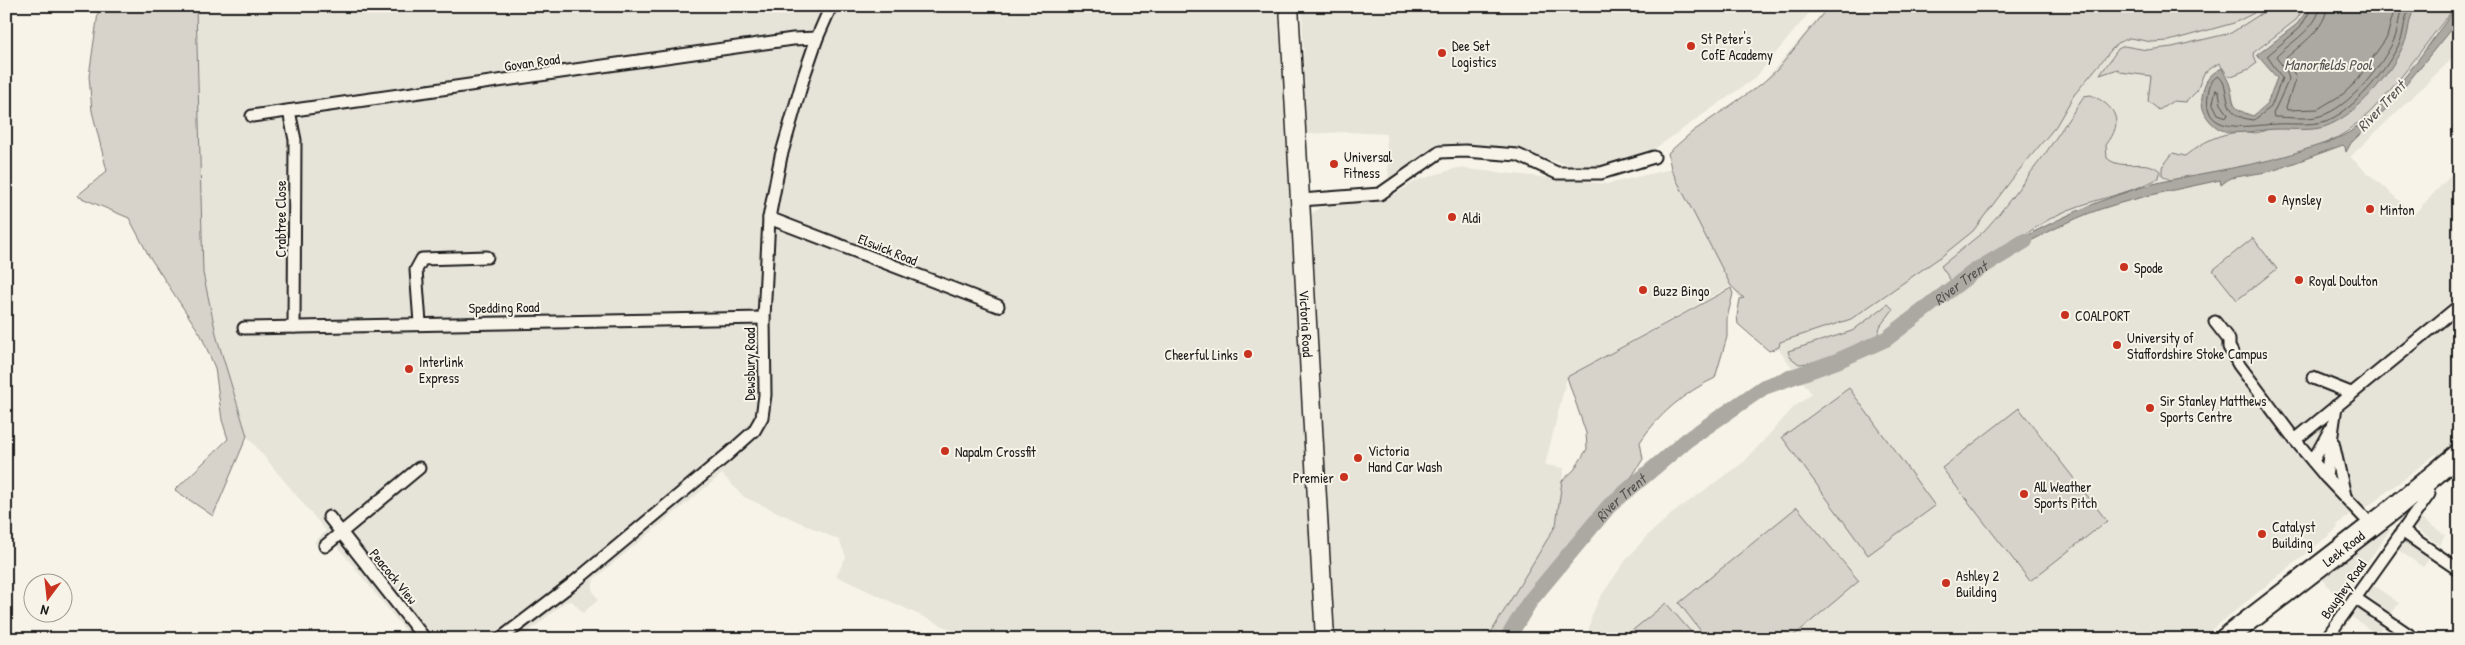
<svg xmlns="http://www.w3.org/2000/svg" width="2465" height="645" font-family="'Patrick Hand',sans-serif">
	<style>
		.built { fill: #e6e3d9 }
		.green { fill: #d7d3cb; stroke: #7a7874 }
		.water { fill: #aca9a2; stroke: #72716c }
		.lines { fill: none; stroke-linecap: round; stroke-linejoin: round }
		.shore { stroke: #565452; stroke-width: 1 }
		.river { stroke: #aca9a2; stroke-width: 16 }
		.street-casing { stroke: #1c1c1c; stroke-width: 15 }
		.primary-casing { stroke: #1c1c1c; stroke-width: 21 }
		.highway-casing { stroke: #1c1c1c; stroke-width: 24 }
		.street { stroke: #f7f3e8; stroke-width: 11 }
		.primary { stroke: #f7f3e8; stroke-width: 18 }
		.highway { stroke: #f7f3e8; stroke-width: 20 }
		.poi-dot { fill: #c8321e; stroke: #f7f3e8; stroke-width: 2 }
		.labels { text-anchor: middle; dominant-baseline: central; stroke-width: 4; stroke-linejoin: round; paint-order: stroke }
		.poi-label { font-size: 14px; fill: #1c1c1c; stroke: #f7f3e8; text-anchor: start }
		.street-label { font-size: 14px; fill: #1c1c1c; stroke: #f7f3e8 }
		.water-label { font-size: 15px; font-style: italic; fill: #565452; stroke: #f7f3e8 }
	</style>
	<rect width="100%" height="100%" fill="#f7f3e8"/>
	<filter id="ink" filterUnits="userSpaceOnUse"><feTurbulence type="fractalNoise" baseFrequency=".02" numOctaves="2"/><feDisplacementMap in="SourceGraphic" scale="10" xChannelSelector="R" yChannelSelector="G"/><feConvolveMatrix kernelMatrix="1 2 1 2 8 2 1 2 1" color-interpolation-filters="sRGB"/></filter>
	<g filter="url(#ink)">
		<g class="built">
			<polygon points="196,6 1278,6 1315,639 971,639 836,576 846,557 839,540 744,497 722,474 594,579 592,589 598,600 583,613 572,601 565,602 520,639 412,639 337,546 324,554 314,542 326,531 247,436 217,338 203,273"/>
			<polygon points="1302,6 1815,6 1755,78 1640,159 1601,170 1572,166 1509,149 1466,144 1439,147 1389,181 1386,134 1347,132 1306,134"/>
			<polygon points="1828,6 2459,6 2459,52 2350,157 2414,214 2459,167 2459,439 2439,456 2436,454 2354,517 2351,514 2337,525 2338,528 2200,639 1587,639 1592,615 1599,599 1626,560 1646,537 1674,512 1744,462 1794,407 1812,394 1731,286 1567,377 1545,465 1564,468 1556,525 1488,639 1333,639 1312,214 1320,207 1387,199 1418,180 1457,168 1607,184 1671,169 1721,265 1668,153 1711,119 1760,86"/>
			<polygon points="2421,518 2445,535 2439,545 2414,527"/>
			<polygon points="2387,526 2390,530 2340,602 2321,577"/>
			<polygon points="2405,541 2430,558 2423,567 2398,550"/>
			<polygon points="2373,585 2399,603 2392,613 2367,596"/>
			<polygon points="2358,608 2383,626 2377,635 2352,617"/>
		</g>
		<g class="green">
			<polygon points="99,6 196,6 203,273 217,338 247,436 213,516 175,490 228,439 222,420 215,368 201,335 149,256 129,218 77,196 107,171 92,111 89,76"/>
			<polygon points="1829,6 2252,6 2254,13 2234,23 2169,41 2152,42 2130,38 2117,43 2074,95 2056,126 2016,174 1973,231 1942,256 1851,319 1780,342 1779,347 1769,351 1738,324 1737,316 1740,299 1744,298 1731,286 1671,169 1668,153 1692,132 1760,85 1777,70"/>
			<polygon points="2273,6 2306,6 2296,20 2253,53 2257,63 2249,69 2229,77 2219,63 2204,73 2197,91 2186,102 2173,101 2159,110 2148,101 2151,76 2120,72 2118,69 2100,75 2118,49 2124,46 2147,50 2172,47 2231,33"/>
			<path d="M2412,6h44c-33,39 -61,86 -100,119 -44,36 -130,43 -184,56l-10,-6v-8l11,-14 12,3c17,-14 35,-23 56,-24 14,-1 12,4 27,-3z"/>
			<path d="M2091,95c24,11 34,26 15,50l1,13c15,14 38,-1 53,13l-1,7c-32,18 -71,21 -104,38 -36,19 -66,50 -104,65l-10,-15 42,-34 16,-18 46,-60 39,-58z"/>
			<polygon points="2253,238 2277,269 2237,300 2213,270"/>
			<path d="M1731,288l2,6 -6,24v19l-12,41c-30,14 -57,37 -75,64l3,17 -10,16 -50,51 -59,76 -24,37h-13l69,-114 6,-44 12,-11 13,-21 -1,-16 -19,-56z"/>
			<path d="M1888,304l5,5c-4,7 -8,10 -12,16 -2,3 -2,8 -4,11 -12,14 -61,27 -78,28l-9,-7 -2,-6 64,-20z"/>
			<polygon points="1849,388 1935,506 1868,555 1782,437"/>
			<polygon points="2019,408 2107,521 2030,581 1942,468"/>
			<polygon points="1797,507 1859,581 1790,639 1707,639 1679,603"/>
			<polygon points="1666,603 1697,639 1622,639"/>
		</g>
		<g class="water">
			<path d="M2310,6h114c-5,2 -10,3 -12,8 -4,10 -3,20 -8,30 -13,30 -47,72 -80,83 -14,4 -31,2 -45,2 -16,0 -34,5 -50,3 -16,-2 -29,-19 -27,-35 2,-15 6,-22 20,-29 2,5 5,10 7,15 7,20 -2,24 24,33l14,-12 10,-26 -20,-23 40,-31z"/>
			<path d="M2457,6l2,13 -71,88 -37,36 -5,9 -1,-5 -2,-2 -71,26 -42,7 -9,7 -1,-5c-40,9 -80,16 -119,29 -33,11 -63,29 -94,44l-3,-5c47,-26 96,-50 149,-64 52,-13 103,-17 154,-35 16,-5 32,-10 46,-19 36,-24 77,-88 104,-124z"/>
		</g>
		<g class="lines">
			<g class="shore">
				<path d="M2313,6l-13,22 -33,28 15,22 -11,29 -17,13c-37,-3 -21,-34 -36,-44 -7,3 -9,11 -10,19 -6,42 43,30 69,29 19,-1 38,3 56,-6 26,-14 55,-50 67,-76 5,-11 3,-27 12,-36"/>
				<path d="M2320,6c-2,22 -31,37 -44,51l11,15 2,7 -16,35 1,3c15,0 32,3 46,-1 29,-8 62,-50 74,-76 5,-11 4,-24 9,-34"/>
				<path d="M2327,6c-1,23 -26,38 -41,52l10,19 -10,30 1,3 31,-1 25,-15 12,-11 32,-46 8,-31"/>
				<polygon points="2216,90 2219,92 2221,104 2228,114 2227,117 2218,114 2213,104"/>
			</g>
			<path class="river" id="s1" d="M1507,639l23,-38 79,-95 78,-66 77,-53 73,-26 49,-22 86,-66 53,-32"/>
			<g class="street-casing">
				<g id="street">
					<polyline points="289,111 295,140 294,327"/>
					<polyline points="252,116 793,39 817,38"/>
					<polyline points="1301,200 1380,194 1440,152 1465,151 1518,155 1557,173 1601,173 1654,157"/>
					<polyline points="769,218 998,306"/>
					<polyline points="2215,322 2229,340 2229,347 2239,365 2295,440 2326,477 2364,517"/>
					<polyline points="420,323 416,270 422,259 487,257"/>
					<polyline points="244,328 764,318"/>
					<polyline points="2313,378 2351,393"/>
					<polyline points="2295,440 2459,306"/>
					<polyline points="2333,443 2345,496"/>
					<polyline points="2313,461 2330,430"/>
					<polyline points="2326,477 2336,406"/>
					<polyline points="329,517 425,639"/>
					<polyline points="2402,531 2459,570"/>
					<polyline points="325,546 419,468"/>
					<polyline points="2355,598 2415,639"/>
					<polyline points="500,639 572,584 727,455 754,431 762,417 765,395 764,318 769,218 781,156 804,76 817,38 831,6"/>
					<polyline points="2326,639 2429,494"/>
				</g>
			</g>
			<g class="primary-casing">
				<g id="primary">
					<path id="s2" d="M1289,6l36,633"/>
				</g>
			</g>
			<g class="highway-casing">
				<g id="highway">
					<path id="s3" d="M2225,639l167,-129 67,-56"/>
				</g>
			</g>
			<use href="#street" class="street"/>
			<use href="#primary" class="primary"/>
			<use href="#highway" class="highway"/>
		</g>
	</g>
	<g class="poi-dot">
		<circle cx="1691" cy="46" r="5"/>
		<circle cx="1442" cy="53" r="5"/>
		<circle cx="1334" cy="164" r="5"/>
		<circle cx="2272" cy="199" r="5"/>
		<circle cx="2370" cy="209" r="5"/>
		<circle cx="1452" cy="217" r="5"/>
		<circle cx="2124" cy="267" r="5"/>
		<circle cx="2299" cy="280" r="5"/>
		<circle cx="1643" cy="290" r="5"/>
		<circle cx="2065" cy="315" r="5"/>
		<circle cx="2117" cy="345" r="5"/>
		<circle cx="1248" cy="354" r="5"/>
		<circle cx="409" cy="369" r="5"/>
		<circle cx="2150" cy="408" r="5"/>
		<circle cx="945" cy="451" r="5"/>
		<circle cx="1358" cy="458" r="5"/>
		<circle cx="1344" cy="477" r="5"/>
		<circle cx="2024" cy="494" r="5"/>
		<circle cx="2262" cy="534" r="5"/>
		<circle cx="1946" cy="583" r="5"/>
	</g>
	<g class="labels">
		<g class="poi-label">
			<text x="1701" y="38">St Peter's<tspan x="1701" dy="16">CofE Academy</tspan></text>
			<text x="1452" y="45">Dee Set<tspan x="1452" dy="16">Logistics</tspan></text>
			<text x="1344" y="156">Universal<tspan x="1344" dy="16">Fitness</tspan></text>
			<text x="2282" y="199">Aynsley</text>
			<text x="2380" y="209">Minton</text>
			<text x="1462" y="217">Aldi</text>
			<text x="2134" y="267">Spode</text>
			<text x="2309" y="280">Royal Doulton</text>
			<text x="1653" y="290">Buzz Bingo</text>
			<text x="2075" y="315">COALPORT</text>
			<text x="2127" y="337">University of<tspan x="2127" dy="16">Staffordshire Stoke Campus</tspan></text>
			<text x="1238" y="354" text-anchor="end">Cheerful Links</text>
			<text x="419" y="361">Interlink<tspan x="419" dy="16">Express</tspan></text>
			<text x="2160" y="400">Sir Stanley Matthews<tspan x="2160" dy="16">Sports Centre</tspan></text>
			<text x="1368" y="450">Victoria<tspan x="1368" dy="16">Hand Car Wash</tspan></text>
			<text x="955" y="451">Napalm Crossfit</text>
			<text x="1334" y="477" text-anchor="end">Premier</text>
			<text x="2034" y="486">All Weather<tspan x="2034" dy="16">Sports Pitch</tspan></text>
			<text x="2272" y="526">Catalyst<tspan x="2272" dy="16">Building</tspan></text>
			<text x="1956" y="575">Ashley 2<tspan x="1956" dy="16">Building</tspan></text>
		</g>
		<g class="street-label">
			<text transform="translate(532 62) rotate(-8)">Govan Road</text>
			<text transform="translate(280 219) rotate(-90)">Crabtree Close</text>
			<text transform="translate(888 249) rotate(22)">Elswick Road</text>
			<text transform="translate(504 307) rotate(-1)">Spedding Road</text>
			<text stroke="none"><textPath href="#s2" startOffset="318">Victoria Road</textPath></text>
			<text transform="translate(749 364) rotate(-90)">Dewsbury Road</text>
			<text stroke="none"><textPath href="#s3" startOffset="149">Leek Road</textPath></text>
			<text transform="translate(394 576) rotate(51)">Peacock View</text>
			<text transform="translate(2343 589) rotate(-55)">Boughey Road</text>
		</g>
		<g class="water-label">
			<text x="2328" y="64">Manorfields Pool</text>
			<text transform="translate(2381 106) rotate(-47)">River Trent</text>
			<text stroke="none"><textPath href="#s1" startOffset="588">River Trent</textPath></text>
			<text stroke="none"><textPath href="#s1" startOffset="182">River Trent</textPath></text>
		</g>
	</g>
	<rect width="2465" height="645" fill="none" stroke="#f7f3e8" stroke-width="25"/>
	<rect x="12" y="12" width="2440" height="620" fill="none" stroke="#1c1c1c" stroke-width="2" filter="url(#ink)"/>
	<g transform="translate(48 598) rotate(195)"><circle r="24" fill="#f7f3e8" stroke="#9f9d96"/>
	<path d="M0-4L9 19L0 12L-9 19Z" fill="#c8321e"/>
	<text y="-8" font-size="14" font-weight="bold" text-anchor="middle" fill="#1c1c1c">N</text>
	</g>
</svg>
